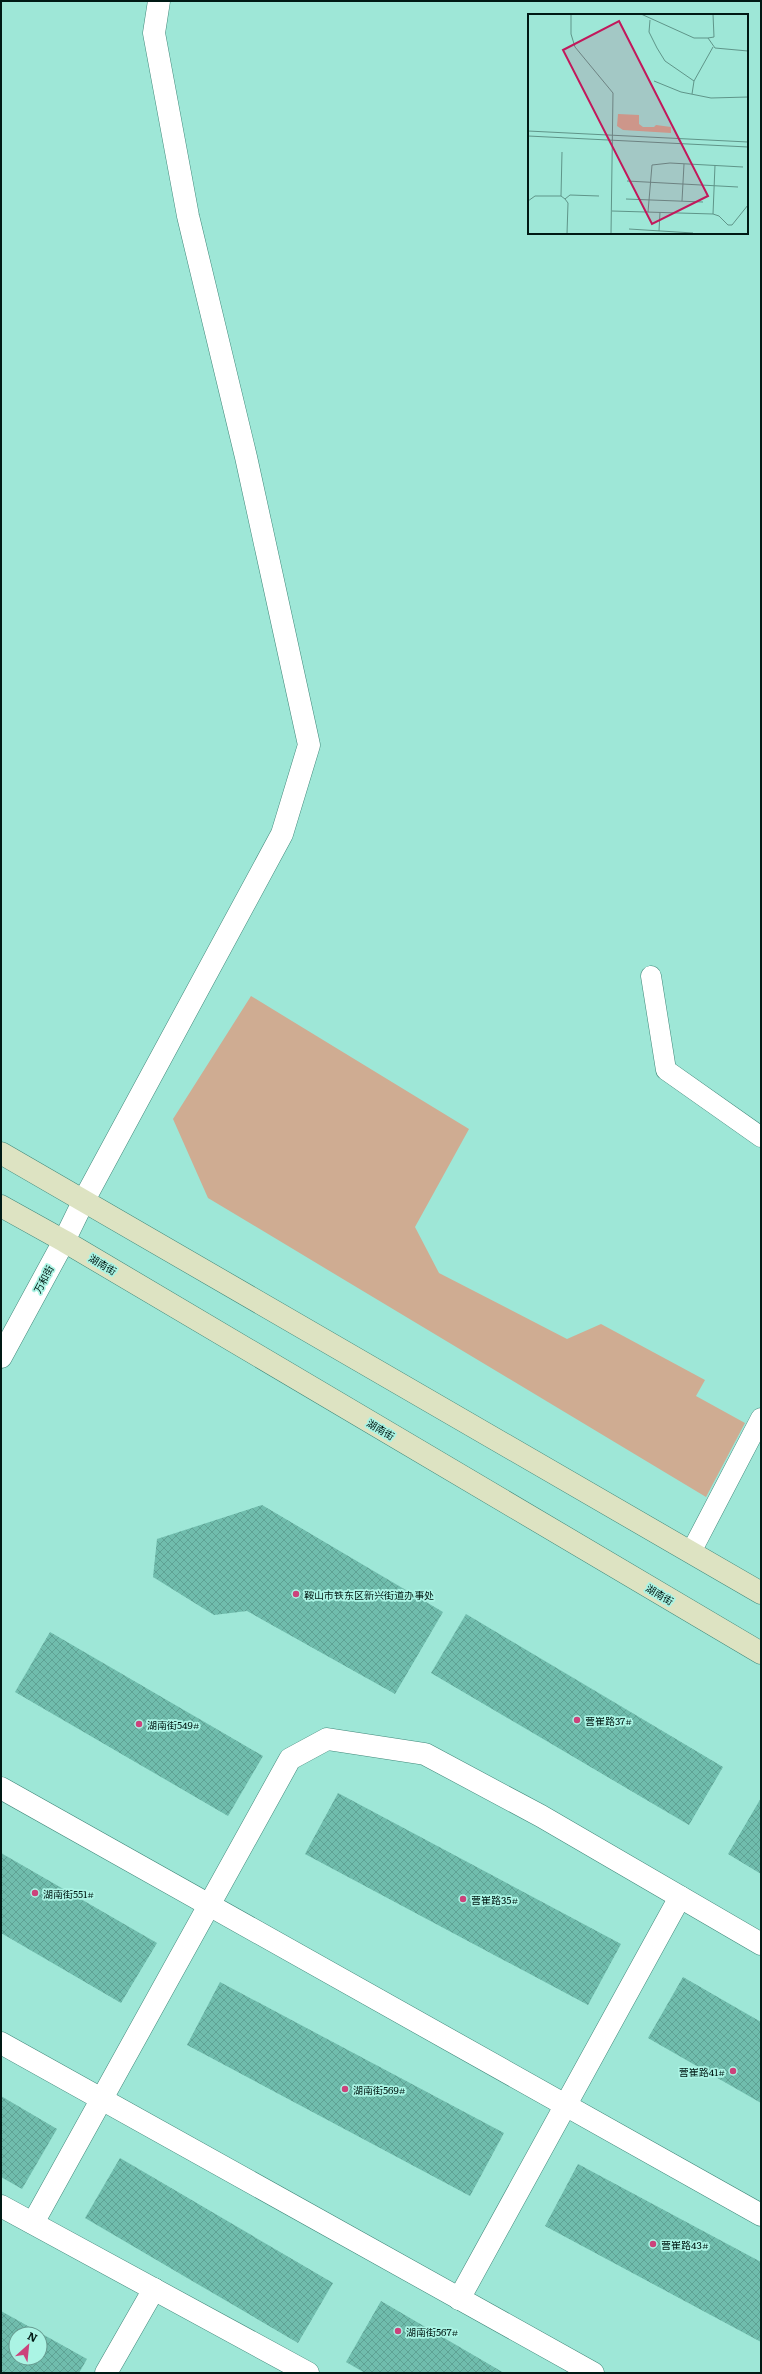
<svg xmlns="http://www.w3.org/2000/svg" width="762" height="2374" font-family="Literata,'Noto Sans SC',serif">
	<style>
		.green { fill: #cfac92 }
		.building { fill: url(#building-cross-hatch); fill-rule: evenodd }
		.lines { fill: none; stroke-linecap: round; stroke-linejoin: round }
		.lane-casing { stroke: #40887a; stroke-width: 21 }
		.street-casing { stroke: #40887a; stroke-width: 23 }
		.secondary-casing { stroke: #40887a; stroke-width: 23 }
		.lane { stroke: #fff; stroke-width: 20 }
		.street { stroke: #fff; stroke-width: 22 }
		.secondary { stroke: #dde3c2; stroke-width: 22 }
		.poi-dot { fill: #cc427b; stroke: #abf4e4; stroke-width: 1.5 }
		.labels { text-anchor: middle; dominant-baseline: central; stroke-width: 3.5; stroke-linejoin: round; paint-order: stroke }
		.street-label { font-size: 10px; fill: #001914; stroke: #abf4e4 }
		.poi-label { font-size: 10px; fill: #001914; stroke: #abf4e4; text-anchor: start }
		.inset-road { fill: none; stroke: #5f9589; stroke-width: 1 }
		.view { fill: #c2185b; fill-opacity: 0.15; stroke: #c2185b; stroke-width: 2 }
		.inset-edge { fill: none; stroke: #001914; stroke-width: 2 }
	</style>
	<defs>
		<pattern id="building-cross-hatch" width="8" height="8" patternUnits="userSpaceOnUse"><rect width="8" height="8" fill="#70bdad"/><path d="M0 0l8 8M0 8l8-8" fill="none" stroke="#5fa294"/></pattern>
	</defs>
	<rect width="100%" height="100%" fill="#9ee7d7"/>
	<polygon class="green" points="251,996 469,1129 415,1227 439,1273 567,1339 601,1324 705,1380 696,1396 745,1423 706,1497 208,1198 173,1119"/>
	<g class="building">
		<polygon points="262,1505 443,1612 395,1694 247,1611 214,1615 153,1577 157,1539"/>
		<polygon points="466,1614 723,1767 689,1825 431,1673"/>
		<polygon points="50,1632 263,1756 228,1816 15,1692"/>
		<polygon points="338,1793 621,1944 588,2005 305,1854"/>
		<polygon points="761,1798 761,1874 728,1854"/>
		<polygon points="1,1853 157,1943 121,2003 1,1933"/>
		<polygon points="683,1977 761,2022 761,2103 648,2038"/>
		<polygon points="220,1982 504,2133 470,2196 187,2045"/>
		<polygon points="1,2096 57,2129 22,2189 1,2177"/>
		<polygon points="120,2158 333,2283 298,2343 85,2218"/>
		<polygon points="578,2164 761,2262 761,2342 545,2226"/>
		<polygon points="381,2301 504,2373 365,2373 346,2362"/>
		<path d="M1,2311l86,48 -8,14h-78zM16,2334h24v24h-24z"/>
	</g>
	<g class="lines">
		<g class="lane-casing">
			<g id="lane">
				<polyline points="651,976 666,1070 761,1137"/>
				<polyline points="691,1552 761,1418"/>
			</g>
		</g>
		<g class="street-casing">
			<g id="street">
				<polyline points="1,1357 64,1241 84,1200 282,834 309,745 246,457 188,216 154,33 159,1"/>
				<polyline points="1,1788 761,2215"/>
				<polyline points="1,2043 593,2373"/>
				<polyline points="1,2206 308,2373"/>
				<polyline points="33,2223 290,1759 327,1739 425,1754 541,1816 761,1944"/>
				<polyline points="459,2299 680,1897"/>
				<polyline points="106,2373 154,2289"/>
			</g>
		</g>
		<g class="secondary-casing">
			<g id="secondary">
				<polyline points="1,1153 761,1593"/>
				<polyline points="1,1206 64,1241 761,1653"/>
			</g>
		</g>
		<use href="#lane" class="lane"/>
		<use href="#street" class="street"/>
		<use href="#secondary" class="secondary"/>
	</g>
	<g class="poi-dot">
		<circle cx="296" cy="1594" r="4"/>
		<circle cx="577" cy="1720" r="4"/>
		<circle cx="139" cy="1724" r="4"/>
		<circle cx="35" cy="1893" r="4"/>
		<circle cx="463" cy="1899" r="4"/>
		<circle cx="733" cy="2071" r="4"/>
		<circle cx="345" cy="2089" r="4"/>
		<circle cx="653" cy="2244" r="4"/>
		<circle cx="398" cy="2331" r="4"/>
	</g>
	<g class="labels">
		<g class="street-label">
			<text transform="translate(103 1264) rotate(31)">湖南街</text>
			<text transform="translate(43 1279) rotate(-62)">万和街</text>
			<text transform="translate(381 1429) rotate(31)">湖南街</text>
			<text transform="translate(660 1594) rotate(31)">湖南街</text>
		</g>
		<g class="poi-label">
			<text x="304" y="1594">鞍山市铁东区新兴街道办事处</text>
			<text x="585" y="1720">营崔路37#</text>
			<text x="147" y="1724">湖南街549#</text>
			<text x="43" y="1893">湖南街551#</text>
			<text x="471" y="1899">营崔路35#</text>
			<text x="725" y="2071" text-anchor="end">营崔路41#</text>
			<text x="353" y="2089">湖南街569#</text>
			<text x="661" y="2244">营崔路43#</text>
			<text x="406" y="2331">湖南街567#</text>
		</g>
	</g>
	<g transform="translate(528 14)">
		<rect width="220" height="220" fill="#9ee7d7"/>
		<path d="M90,100l21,1v9l4,3h11l2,-2 15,2v6l-48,-3 -6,-4z" fill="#cfac92"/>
		<path class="inset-road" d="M43,0v20l4,13 38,46 -2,141M113,0l53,24h14l7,10 33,3M122,6l-1,12 8,16 8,13 29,20M180,24l6,-1 -1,-23M126,67l27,11 30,6 37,-1M164,80l2,-13 19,-34M0,117l220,11M0,122l220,11M99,167l111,6M33,182l1,-44M37,185l5,-4 29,1M98,185l77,3M0,187l7,-5h26l4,3 3,4 -1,31M154,187l2,-37M84,197l101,3 6,2 9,9h4l16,-20M120,198l4,-47 18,-2 73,4M185,200l2,-49M101,215l64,4M131,217l1,-19"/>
		<path class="view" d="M91,7l89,175 -56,28 -89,-174z"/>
		<rect width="220" height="220" class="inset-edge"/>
	</g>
	<rect width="762" height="2374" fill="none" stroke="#001914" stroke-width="4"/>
	<g transform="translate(28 2346) rotate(27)"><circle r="19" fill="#abf4e4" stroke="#679c91"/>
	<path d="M0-3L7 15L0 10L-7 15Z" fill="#cc427b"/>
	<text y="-6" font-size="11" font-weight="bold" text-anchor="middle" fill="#001914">N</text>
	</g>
</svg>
